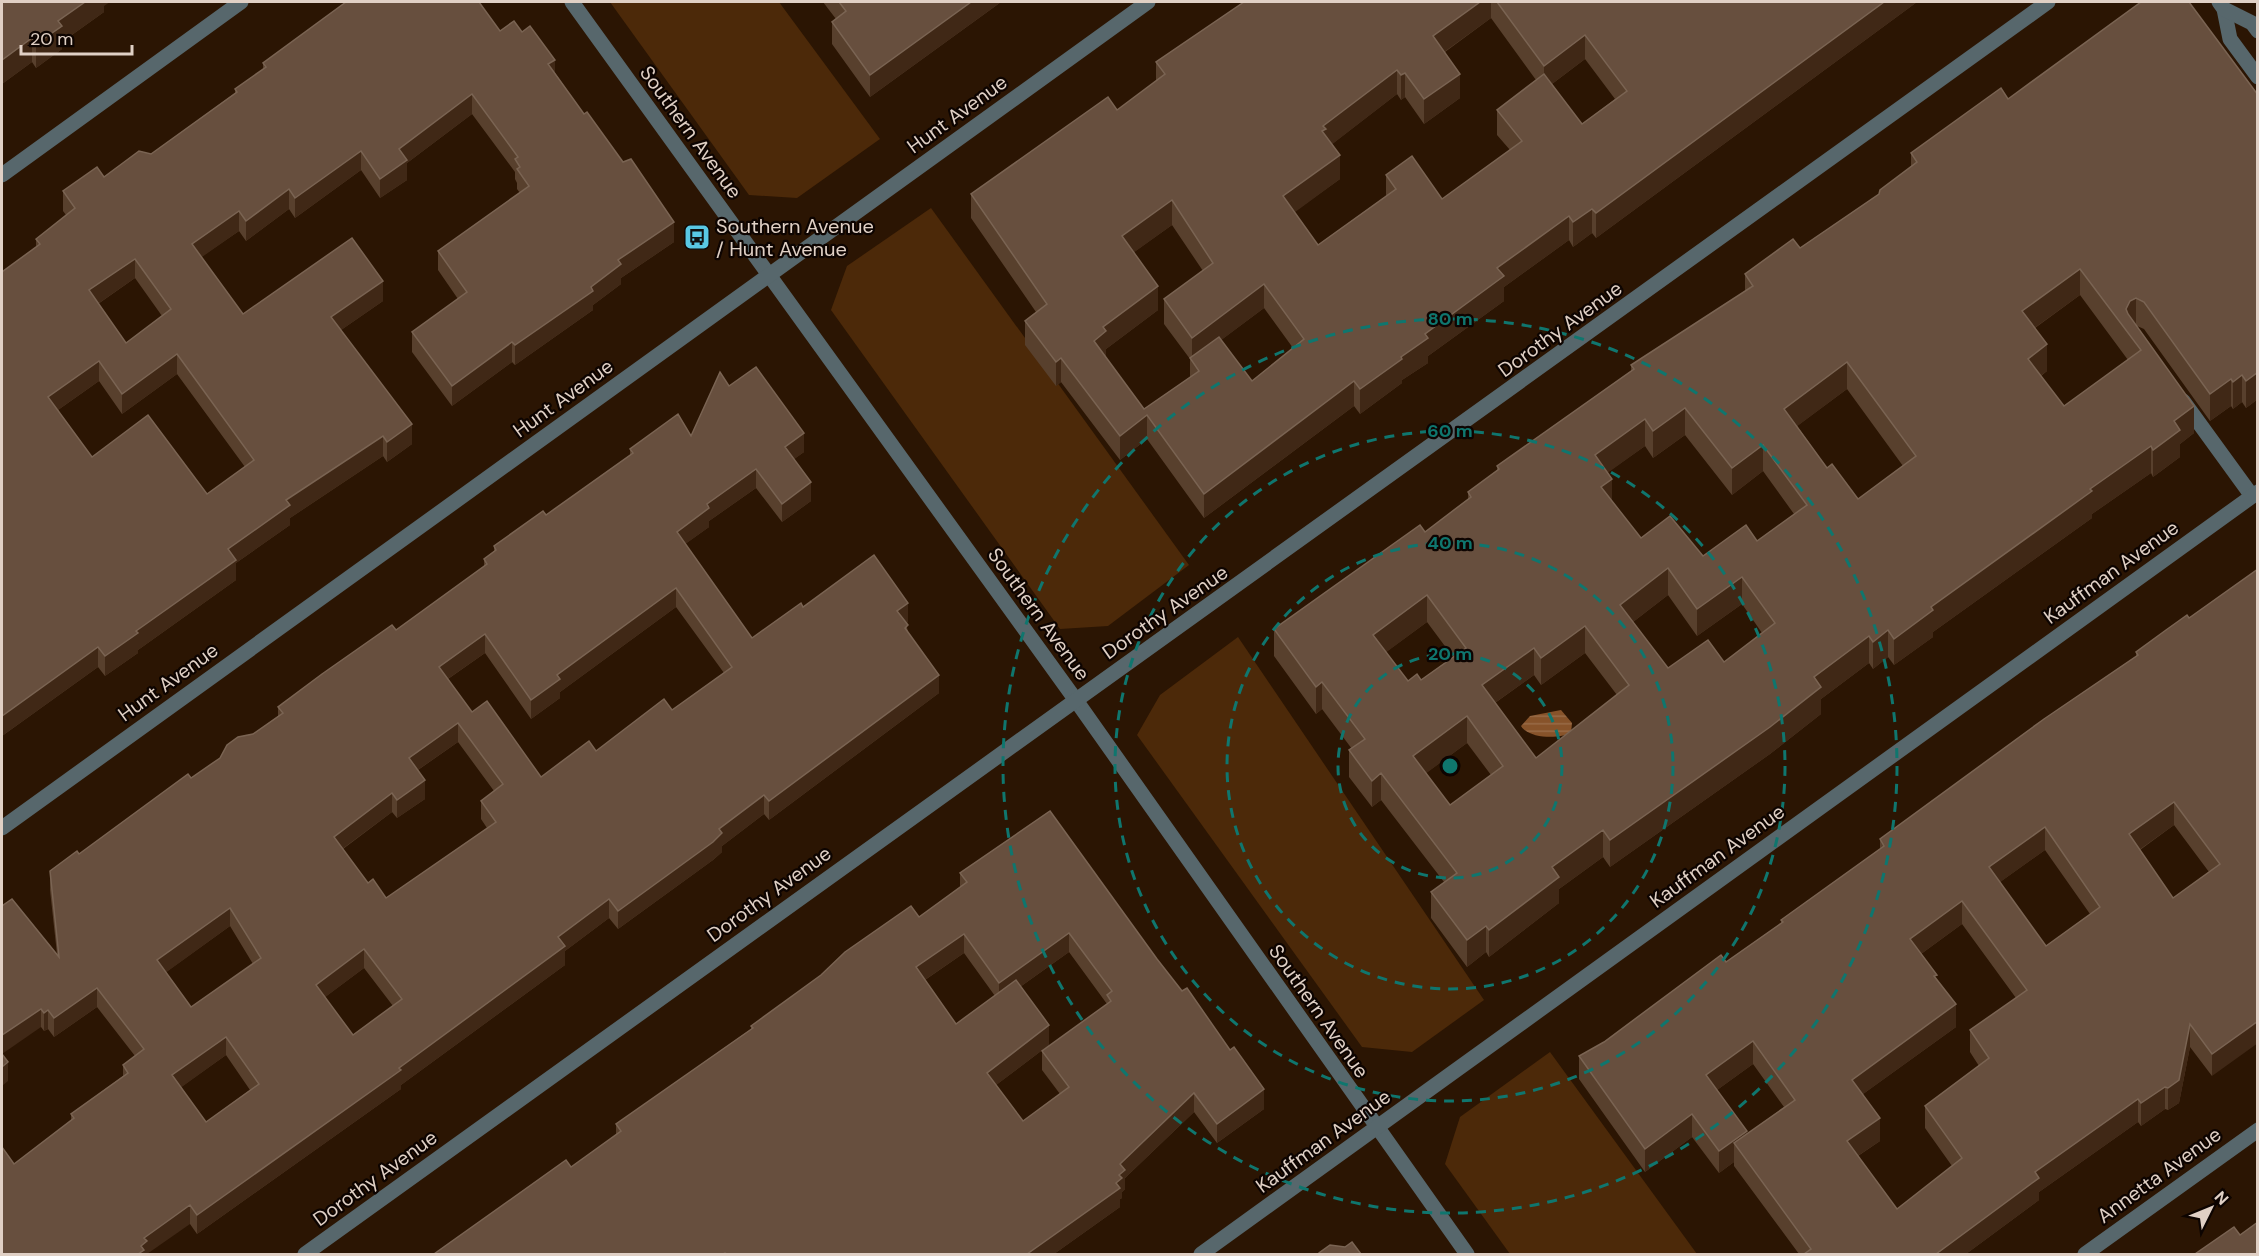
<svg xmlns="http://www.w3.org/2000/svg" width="2259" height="1256" font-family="'DM Sans',sans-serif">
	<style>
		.grass { fill: #4c2909 }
		.water { fill: url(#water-rules) }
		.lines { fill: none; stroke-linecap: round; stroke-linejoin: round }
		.minor { stroke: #57676c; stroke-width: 15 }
		.wall { fill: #58402d; fill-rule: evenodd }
		.shaded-wall { fill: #402816 }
		.building { fill: #674f3e; stroke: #7a6453; stroke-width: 1.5; fill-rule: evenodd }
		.ring { fill: none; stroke: #0f766e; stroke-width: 3; stroke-dasharray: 10 8 }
		.labels { text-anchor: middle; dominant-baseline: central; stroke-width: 4.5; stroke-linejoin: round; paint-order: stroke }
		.street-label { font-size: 20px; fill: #e0d0c5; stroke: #0d0401 }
		.poi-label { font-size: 20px; fill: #e0d0c5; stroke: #0d0401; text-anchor: start }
		.centre { fill: #0f766e; stroke: #0d0401; stroke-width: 3 }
		.ring-label { font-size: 18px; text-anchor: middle; font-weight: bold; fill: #0f766e; stroke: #0d0401; stroke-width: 4.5; stroke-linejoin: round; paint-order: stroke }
	</style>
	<defs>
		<pattern id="water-rules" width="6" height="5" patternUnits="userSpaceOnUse" patternTransform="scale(1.5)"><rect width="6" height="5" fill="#87532a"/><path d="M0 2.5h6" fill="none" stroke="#986b47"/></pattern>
	</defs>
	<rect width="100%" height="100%" fill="#2b1503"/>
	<g class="grass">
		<polygon points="610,2 779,2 880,139 797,198 749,195"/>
		<polygon points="931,208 1189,565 1108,626 1060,629 831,310 847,266"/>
		<polygon points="1238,637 1484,1000 1412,1052 1362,1047 1137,735 1160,695"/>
		<polygon points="1550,1052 1697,1254 1510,1254 1445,1164 1460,1117"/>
	</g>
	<path class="water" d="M1561,710l11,13 -1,10c-12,6 -42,6 -50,-7l9,-10z"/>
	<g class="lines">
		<g class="minor">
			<polyline points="572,2 1075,699 1467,1254"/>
			<polyline points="2219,2 2224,9 2230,39 2258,77"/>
			<polyline points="2224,9 2252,23 2258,31"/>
			<polyline points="2,175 241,2"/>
			<polyline points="2183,401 2252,496"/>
			<polyline points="2,828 1148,2"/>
			<polyline points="305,1254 2048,2"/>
			<polyline points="1201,1254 2258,492"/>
			<polyline points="2085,1254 2258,1130"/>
		</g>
	</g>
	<g class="wall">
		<polygon points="2,2 104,6 104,12 62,42 62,49 36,68 32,62 2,84"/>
		<polygon points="823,2 1001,2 870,97 832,44 832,22 836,19"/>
		<path d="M1244,2h673l-321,236 -4,-5 -19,14 -4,-7 -65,47v14l-76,55v7l-26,17v3l-42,31 -6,-8 -150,112 -57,-79 -27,21 -59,-78 -5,4 -31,-41v-24l11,-9 -65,-94v-24l146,-84 39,-29v-19zM1491,18l45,62 -39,30v25l13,15 -68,49 -56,-24v21l-68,49 -24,-33 46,-33 -8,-35 65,-50 4,6 4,-3 19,27 36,-26 -15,-46zM1585,59l30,40 -33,25 -30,-40zM1172,225l31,46 -39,28v25l26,35v18l-46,32 -39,-52 1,-1v-7l52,-39 -24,-58zM1264,308l29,40 -41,33 -31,-41z"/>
		<path d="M500,31l22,1 33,41 119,169 -53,36v6l-28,21v5l-78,55 -3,-3 -60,44 -40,-54v-20l46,-33 -20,-29v-19l82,-58 -3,-4v-6l-2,-4v-7l-43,-58 -65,49v17l-27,18 -19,-28 -66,48 -6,-9 -43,32 -7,-10 -38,26 42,57 140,-13 -42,29 71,114 -25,18 -4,-6 -93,62v7l-54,38v17l-98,70v3l-33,23 -7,-9 -96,69v-464l34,-25v-8l30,-24 -3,-4v-20l41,-14 47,-23 84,-61v-4l28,-20v-6zM135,278l27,38 -36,27 -28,-39zM177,374l68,93 -38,27 -115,-37 -34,-47 41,-29 23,33z"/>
		<path d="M2258,95v304l-12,9 -4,-6 -9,7 -2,-3 -21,15 -66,-92 -7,-3 57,107 -14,11v13l-27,20 -2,-4 -59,41v4l-159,114v5l-39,28 -6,-8 -15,12 -4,-6 -48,36v15l-51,40 -160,113 -7,-10 -44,32v14l-70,54 -3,-5 -19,15 -36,-49v-26l13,-10 -63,-82 -9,7 -23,-30v-27l3,-1 -30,-40 -6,5 -42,-58v-27l151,-97 43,-33v-7l29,-21v-5l134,-95v-6l114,-74v-17l55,-26 79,-54 32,-27v-14l97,-54zM2080,295l48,65 -64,46 -23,-30 6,-5 -12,-43zM1847,389l56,77 -45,33 -31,-31 -30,-42zM1685,435l47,60 31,-24 31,43 -37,27 -54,15 -62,-18 -29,-37 -4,-29 37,-26 8,12zM1668,595l29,41 45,-32 20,29 -38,29 -56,6 -35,-46zM1427,622l26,35 -32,23 -13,1 -22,-29zM1585,653l32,42 -81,63 -41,-55 39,-28 7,10zM1467,743l24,32 -41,30 -24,-32z"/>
		<path d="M729,386l75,66 -10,7 17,42 -29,21 -26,-34 -47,33v6l-24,17 67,94 51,-31 105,15 -2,1 2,9 31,61 -170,127 -5,-6 -42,32v6l-9,8 -95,69 -9,-11 -44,33v14l-164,120v4l-204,145 -7,-10 -176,-60 57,-43v-7l52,-38v-11l12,-9 -38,-49 -43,30 -6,-8 -4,2 -3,-4 -29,-128 45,55 -7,-64v-19l29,-17 141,-96 58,-42v-9l118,-77 88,-63v-8l10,-8v-5l52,-31 84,-60v-6l61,-13zM676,607l48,66 -52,37 -76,41 -55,26 -69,-65 -24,-33 37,-26 46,66 29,-21v-6zM458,742l36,49 -13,10v18l6,9 -101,70 -18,-15 -25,-34 49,-37 5,6 28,-19 -7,-29zM230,926l23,38 -62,43 -25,-35zM364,968l29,38 -40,29 -28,-38zM226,1055l24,35 -44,32 -25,-35z"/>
		<path d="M2258,569l-46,507 -22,-29 -11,56 -11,7 -3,-1 -24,17 -3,-4 -99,70v8l-73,54h-167l-65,-88v-4l-15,11 -27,-36 -47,35 -66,-93v-23l25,-14 122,-80 55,-39v-3l99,-71v-10l256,-182v-5l53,-34zM2174,825l35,47 -36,26 -33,-48zM2045,850l45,64 -44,32 -46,-64zM1962,924l54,74 -46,32v22l9,14 -54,40v22l27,38 -55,43 -39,-53 22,-15 -17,-47 93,-67 -19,-47 -16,-26zM1753,1064l31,43 -37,27 -30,-44z"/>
		<path d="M1050,811l214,298 -47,34 -23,-31 -69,66v11l-3,3v6l-2,1v8l-66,47h-620l137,-87 45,-32v-11l135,-95v-3l168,-109 41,-30v-14zM1069,952l38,52 -65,47v19l18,24 -37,27 -27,-36 53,-40 -29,-58zM964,953l31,43 -39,28 -31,-44z"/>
	</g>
	<g class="shaded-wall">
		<polygon points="85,2 110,2 104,6 104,12 62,42 62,49 36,68 36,44 58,21"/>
		<polygon points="971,2 1001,2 870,97 870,75"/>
		<polygon points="1480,2 1491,2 1491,18 1433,60 1433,36"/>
		<polygon points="1884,2 1917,2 1596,238 1596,213"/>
		<polygon points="1585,35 1585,59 1544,90 1544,66"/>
		<polygon points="32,38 32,62 2,84 2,60"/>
		<polygon points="555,60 555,79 548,64"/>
		<polygon points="1397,70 1397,94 1326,149 1322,131 1323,126"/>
		<polygon points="1405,73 1405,97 1401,100 1401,75"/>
		<polygon points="1460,74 1460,98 1424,124 1424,99"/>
		<polygon points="472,94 472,114 407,163 407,180 380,198 380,179 399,149"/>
		<polygon points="361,151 361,170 295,218 295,198"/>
		<polygon points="1340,155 1340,179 1283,221 1283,196"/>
		<polygon points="289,189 289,209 246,241 246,221"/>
		<polygon points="1172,200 1172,225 1122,261 1122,236"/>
		<polygon points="1592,209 1592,233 1573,247 1573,222"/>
		<polygon points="239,211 239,231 192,264 192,244"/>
		<polygon points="1569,216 1569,240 1504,287 1504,301 1428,356 1428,363 1402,380 1402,383 1360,414 1360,389 1401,357 1497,268"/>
		<polygon points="674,222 674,242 621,278 621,284 593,305 593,310 515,365 515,345 591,287 618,260"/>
		<polygon points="135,259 135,278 89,310 89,290"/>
		<polygon points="2080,269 2080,295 2022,337 2022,311"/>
		<polygon points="383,281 383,301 331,337 331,317"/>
		<polygon points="1264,284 1264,308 1192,362 1192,338"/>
		<polygon points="1158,286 1158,310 1106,349 1106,356 1094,366 1094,341 1103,327"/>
		<polygon points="2136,298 2136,325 2128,333 2126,309 2130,301"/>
		<polygon points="512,342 512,362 452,406 452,386"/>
		<polygon points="2047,344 2047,371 2028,385 2028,359"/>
		<polygon points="177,354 177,374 122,414 122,394"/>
		<polygon points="1061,358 1061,382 1056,386 1056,362"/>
		<polygon points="99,361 99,381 48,417 48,397"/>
		<polygon points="1847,362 1847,389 1784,436 1784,409"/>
		<polygon points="2258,372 2258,399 2246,408 2246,381"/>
		<polygon points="2242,375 2242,402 2233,409 2233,382"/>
		<polygon points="2231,379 2231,406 2210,421 2210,394"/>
		<polygon points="1354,381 1354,406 1204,518 1204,494"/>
		<polygon points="2194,406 2194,433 2180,444 2180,457 2153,477 2153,450 2174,421"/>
		<polygon points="1685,408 1685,435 1653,458 1653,431"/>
		<polygon points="1147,415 1147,439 1120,460 1120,436"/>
		<polygon points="1645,419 1645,446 1595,482 1595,455"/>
		<polygon points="412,424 412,444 387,462 387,442"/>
		<polygon points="804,433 804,452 785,466 785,447"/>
		<polygon points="383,436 383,456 290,518 290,525 236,563 236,580 138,650 138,653 105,676 105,656 136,631 228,549 286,500"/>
		<polygon points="1763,445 1763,471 1732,495 1732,468"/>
		<polygon points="2151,446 2151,473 2092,514 2092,518 1933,632 1933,637 1894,665 1894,639 1931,607 2090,489"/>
		<polygon points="756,469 756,488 709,521 709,527 677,550 677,532 707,504"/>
		<polygon points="1612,479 1612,506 1601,487"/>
		<polygon points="811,482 811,501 782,522 782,504"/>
		<polygon points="1668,568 1668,595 1620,632 1620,605"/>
		<polygon points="1742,577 1742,604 1697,636 1697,609"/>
		<polygon points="676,588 676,607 560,692 560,698 531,719 531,700 557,675"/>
		<polygon points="1427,595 1427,622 1373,662 1373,635"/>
		<polygon points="908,603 908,622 897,629 897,611"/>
		<polygon points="1585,626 1585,653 1541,685 1541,658"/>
		<polygon points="1888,630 1888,657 1873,669 1873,642"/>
		<polygon points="485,634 485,653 439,685 439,667"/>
		<polygon points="1869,636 1869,663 1821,699 1821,714 1770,754 1610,867 1610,840 1814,677"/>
		<polygon points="98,647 98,667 2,736 2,716"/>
		<polygon points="1534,648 1534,675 1482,712 1482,685"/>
		<polygon points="939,675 939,693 769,820 769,801"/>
		<polygon points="1322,682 1322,709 1316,714 1316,687"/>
		<polygon points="1467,716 1467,743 1413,783 1413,756"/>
		<polygon points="458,723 458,742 409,776 409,758"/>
		<polygon points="1381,773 1381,800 1372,807 1372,781"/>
		<polygon points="425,780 425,799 397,818 397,800"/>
		<polygon points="392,793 392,812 334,855 334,837"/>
		<polygon points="764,795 764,814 722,846 722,852 713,860 618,929 618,911 719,829"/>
		<polygon points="2174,802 2174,825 2129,857 2129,834"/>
		<polygon points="2045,827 2045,850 1989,890 1989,867"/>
		<polygon points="1603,830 1603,857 1559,889 1559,903 1489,957 1489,930 1552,867"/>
		<polygon points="609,899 609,918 565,951 565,965 401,1085 401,1089 197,1234 197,1215 399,1068 558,937"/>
		<polygon points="1962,901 1962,924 1910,962 1910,939"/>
		<polygon points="230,908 230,926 157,979 157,960"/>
		<polygon points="1486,926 1486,952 1467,967 1467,940"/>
		<polygon points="1069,933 1069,952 999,1002 999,983"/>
		<polygon points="964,934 964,953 916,986 916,967"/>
		<polygon points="364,949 364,968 316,1004 316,985"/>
		<polygon points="97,988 97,1007 54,1037 54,1018"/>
		<polygon points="1956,1004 1956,1027 1852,1102 1852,1080"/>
		<polygon points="41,1009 41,1027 2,1054 2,1035"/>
		<polygon points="48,1010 48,1029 44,1031 44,1013"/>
		<polygon points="2258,1021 2258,1043 2212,1076 2212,1054"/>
		<polygon points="2190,1024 2190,1047 2179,1103 2168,1110 2168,1088"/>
		<polygon points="1049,1025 1049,1045 987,1092 987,1073"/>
		<polygon points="226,1037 226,1055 172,1094 172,1075"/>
		<polygon points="1753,1041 1753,1064 1706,1098 1706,1075"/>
		<polygon points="8,1062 8,1081 2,1086 2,1067"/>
		<polygon points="2165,1087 2165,1109 2141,1126 2141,1103"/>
		<polygon points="1264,1089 1264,1109 1217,1143 1217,1124"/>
		<polygon points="1194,1093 1194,1112 1125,1178 1125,1189 1122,1192 1122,1198 1120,1199 1120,1207 1054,1254 1027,1254 1116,1183 1120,1164"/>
		<polygon points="2138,1099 2138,1122 2039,1192 2039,1200 1966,1254 1936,1254 2035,1172"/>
		<polygon points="1692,1114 1692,1137 1645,1172 1645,1149"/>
		<polygon points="1880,1118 1880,1141 1847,1163 1847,1141"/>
		<polygon points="1747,1131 1747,1153 1734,1143 1734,1162 1719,1173 1719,1151"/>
		<polygon points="190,1205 190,1224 147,1254 138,1254 144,1238"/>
	</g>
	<g class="building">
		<polygon points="2,2 85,2 58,21 62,26 36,44 32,38 2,60"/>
		<path d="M346,2h133l21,29 14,-10 8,11 8,-6 25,34 -7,4 36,50 3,-2 36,50 8,-3 43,63 -56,38 3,4 -30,23 2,4 -78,54 -3,-3 -60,44 -40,-54 55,-40 -29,-41 91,-65 -12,-17 3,-2 -5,-8 3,-2 -46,-63 -73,55 8,11 -27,19 -19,-28 -66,47 -6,-9 -43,32 -7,-10 -47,33 51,70 109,-76 31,43 -52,36 81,107 -25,18 -4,-6 -97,64 4,5 -62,44 8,11 -100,71 2,2 -33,23 -7,-9 -96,69v-444l38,-28 -4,-5 39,-31 -12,-17 34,-24 7,10 35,-26 12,3 86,-62 -2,-3 31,-22 -3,-4zM135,259l36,50 -45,34 -37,-53zM177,354l77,106 -47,34 -59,-79 -56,42 -44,-60 51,-36 23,33z"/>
		<polygon points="839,2 971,2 870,75 832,22 846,11"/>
		<path d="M1244,2h236l-47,34 27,38 -36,25 -19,-26 -4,2 -4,-5 -74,56 3,3 -4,2 18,24 -57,41 35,49 78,-56 -10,-14 26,-19 30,43 80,-58 -25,-31 47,-36 38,50 45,-33 -42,-56 -41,31 -47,-64h387l-288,211 -4,-4 -19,13 -4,-6 -72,52 7,8 -79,58 3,4 -27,19 1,2 -42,30 -6,-8 -150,113 -57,-79 -27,21 -59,-78 -5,4 -31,-41 22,-17 -76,-110 137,-97 9,13 48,-36 -9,-12zM1172,200l41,63 -49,36 28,39 72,-54 40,55 -52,42 -33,-44 -29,21 9,13 -55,38 -50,-68 12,-10 -3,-4 55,-41 -36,-50z"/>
		<path d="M2141,2h48l69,93v277l-12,9 -4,-6 -9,7 -2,-3 -21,15 -66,-92 -8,-4 -6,3 -4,8 2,5 66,92 -20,15 6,9 -27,20 -2,-4 -61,43 2,2 -161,116 2,3 -39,29 -6,-9 -15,12 -4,-6 -55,41 7,10 -51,40 -160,113 -7,-10 -51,37 7,10 -70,53 -3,-4 -19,14 -36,-48 26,-19 -76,-100 -9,8 -23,-31 16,-11 -43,-57 -6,5 -42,-58 146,-104 5,7 46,-35 -3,-5 31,-23 -2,-3 137,-97 -3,-4 122,-79 -8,-12 48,-35 7,9 79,-54 1,-4 37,-28 -6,-9 90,-65 7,11zM2080,269l61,81 -77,56 -36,-47 19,-15 -25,-33zM1847,362l69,94 -58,43 -26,-35 -5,4 -43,-59zM1685,408l47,60 31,-23 44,60 -50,36 -11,-16 -43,31 -33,-40 -29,22 -40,-51 11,-8 -17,-24 50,-36 8,12zM1668,568l29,41 45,-32 33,46 -51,39 -16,-22 -40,28 -48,-63zM1427,595l39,53 -45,32 -4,-6 -9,7 -35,-46zM1585,626l44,59 -93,73 -54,-73 52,-37 7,10zM1467,716l36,50 -53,39 -37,-49z"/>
		<path d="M756,367l48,66 -19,14 26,35 -29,22 -26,-35 -49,35 2,4 -32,24 75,106 49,-35 2,4 71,-52 34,48 -11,8 11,14 -3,3 34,47 -170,126 -5,-6 -45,34 3,4 -9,9 -95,69 -9,-12 -51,38 7,9 -166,122 2,2 -204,145 -7,-10 -46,33 3,3 -6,5 3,4 -6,4h-136v-107l12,17 60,-46 -3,-4 57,-41 -5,-8 21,-16 -47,-61 -43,30 -6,-8 -4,3 -3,-4 -39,26v-129l10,-7 47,58 -9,-86 27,-20 2,3 109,-80 3,4 29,-20 7,-13 11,-8 15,-3 30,-21 -5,-6 44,-33 70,-49 4,5 91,-66 -3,-5 12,-9 -2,-4 49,-35 3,4 87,-62 -3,-4 48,-35 13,22 29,-64 9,14zM676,588l56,79 -60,43 -8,-11 -68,52 -7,-10 -48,36 -54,-76 -15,11 -33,-45 46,-33 46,66 29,-21 -3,-4zM458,723l45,61 -22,17 15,21 -110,76 -13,-19 -5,4 -34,-46 58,-44 5,7 28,-20 -16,-22zM230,908l31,50 -70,49 -34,-47zM364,949l38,50 -49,36 -37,-50zM226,1037l33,47 -53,38 -34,-47z"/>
		<path d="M2258,569v452l-46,33 -22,-30 -11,56 -11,8 -3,-1 -24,16 -3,-4 -103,73 4,6 -103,76h-132l7,-5 -77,-106 61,-43 -42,-59 -47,34 41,56 -28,20 -27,-37 -47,35 -66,-93 25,-14 117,-87 5,7 57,-40 -2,-2 103,-74 -4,-7 164,-120 94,-64 -2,-3 30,-22 21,-15 2,3zM2174,802l46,62 -47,34 -44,-64zM2045,827l55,80 -54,39 -57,-79zM1962,901l65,89 -57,40 19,28 -64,48 37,52 -65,51 -50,-68 33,-23 -28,-38 104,-76 -22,-28 3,-1 -27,-36z"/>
		<path d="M1050,811l107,148 25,32 5,-3 43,62 4,-3 30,42 -47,35 -23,-31 -74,71 5,6 -6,5 3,3 -6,5 4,5 -93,66h-300l-2,-1 -2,1h-289l132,-94 5,7 50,-36 -5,-7 137,-96 -2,-2 70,-51 24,-23 66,-46 8,11 48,-35 -7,-9zM1069,933l43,58 -5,4 4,6 -69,50 27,36 -46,34 -36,-48 62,-48 -33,-45 -60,44 -40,-57 48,-33 35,49z"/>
		<polygon points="2,1054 8,1062 2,1067"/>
		<polygon points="2258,1222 2258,1254 2195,1254 2234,1227 2240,1235"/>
		<polygon points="1352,1242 1361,1254 1319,1254 1319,1253 1330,1245 1345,1247"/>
	</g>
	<g class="ring">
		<circle cx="1450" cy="766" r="112"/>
		<circle cx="1450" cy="766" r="223"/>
		<circle cx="1450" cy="766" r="335"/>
		<circle cx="1450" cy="766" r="447"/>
	</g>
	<defs>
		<g id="bus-square" transform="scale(1.35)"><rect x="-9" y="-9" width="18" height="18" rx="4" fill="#59c8e4" stroke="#0d0401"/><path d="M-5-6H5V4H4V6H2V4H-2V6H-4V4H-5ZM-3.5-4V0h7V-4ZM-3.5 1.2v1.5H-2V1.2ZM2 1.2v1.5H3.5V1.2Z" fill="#111"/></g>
	</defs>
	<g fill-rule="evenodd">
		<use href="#bus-square" x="697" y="237"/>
	</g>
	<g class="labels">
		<g class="street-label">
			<text transform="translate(957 114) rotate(-36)">Hunt Avenue</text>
			<text transform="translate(691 132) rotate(54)">Southern Avenue</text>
			<text transform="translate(1560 329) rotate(-36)">Dorothy Avenue</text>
			<text transform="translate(563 398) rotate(-36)">Hunt Avenue</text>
			<text transform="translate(2111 572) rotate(-36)">Kauffman Avenue</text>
			<text transform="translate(1165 612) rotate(-35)">Dorothy Avenue</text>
			<text transform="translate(1039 614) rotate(54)">Southern Avenue</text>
			<text transform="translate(168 682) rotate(-36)">Hunt Avenue</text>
			<text transform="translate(1717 856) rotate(-36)">Kauffman Avenue</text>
			<text transform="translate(769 894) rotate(-36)">Dorothy Avenue</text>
			<text transform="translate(1319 1011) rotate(55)">Southern Avenue</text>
			<text transform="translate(1323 1141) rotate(-36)">Kauffman Avenue</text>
			<text transform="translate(2159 1175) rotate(-36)">Annetta Avenue</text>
			<text transform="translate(375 1178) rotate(-36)">Dorothy Avenue</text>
		</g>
		<g class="poi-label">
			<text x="716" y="226">Southern Avenue<tspan x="716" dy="23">/ Hunt Avenue</tspan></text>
		</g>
	</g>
	<circle cx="1450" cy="766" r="9" class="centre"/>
	<g class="ring-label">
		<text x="1450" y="325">80 m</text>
		<text x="1450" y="437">60 m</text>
		<text x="1450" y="549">40 m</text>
		<text x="1450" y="660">20 m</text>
	</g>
	<rect width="2259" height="1256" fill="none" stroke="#e0d0c5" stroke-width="6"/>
	<g transform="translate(2211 1208) rotate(47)" stroke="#0d0401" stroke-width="4.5" paint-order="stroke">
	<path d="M0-4.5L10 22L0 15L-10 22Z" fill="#e0d0c5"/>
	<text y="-9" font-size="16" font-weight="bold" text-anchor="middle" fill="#e0d0c5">N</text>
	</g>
	<path d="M21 45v9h111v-9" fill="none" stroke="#e0d0c5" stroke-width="3"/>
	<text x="30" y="45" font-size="18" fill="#e0d0c5" stroke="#0d0401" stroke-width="4.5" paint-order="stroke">20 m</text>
</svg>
